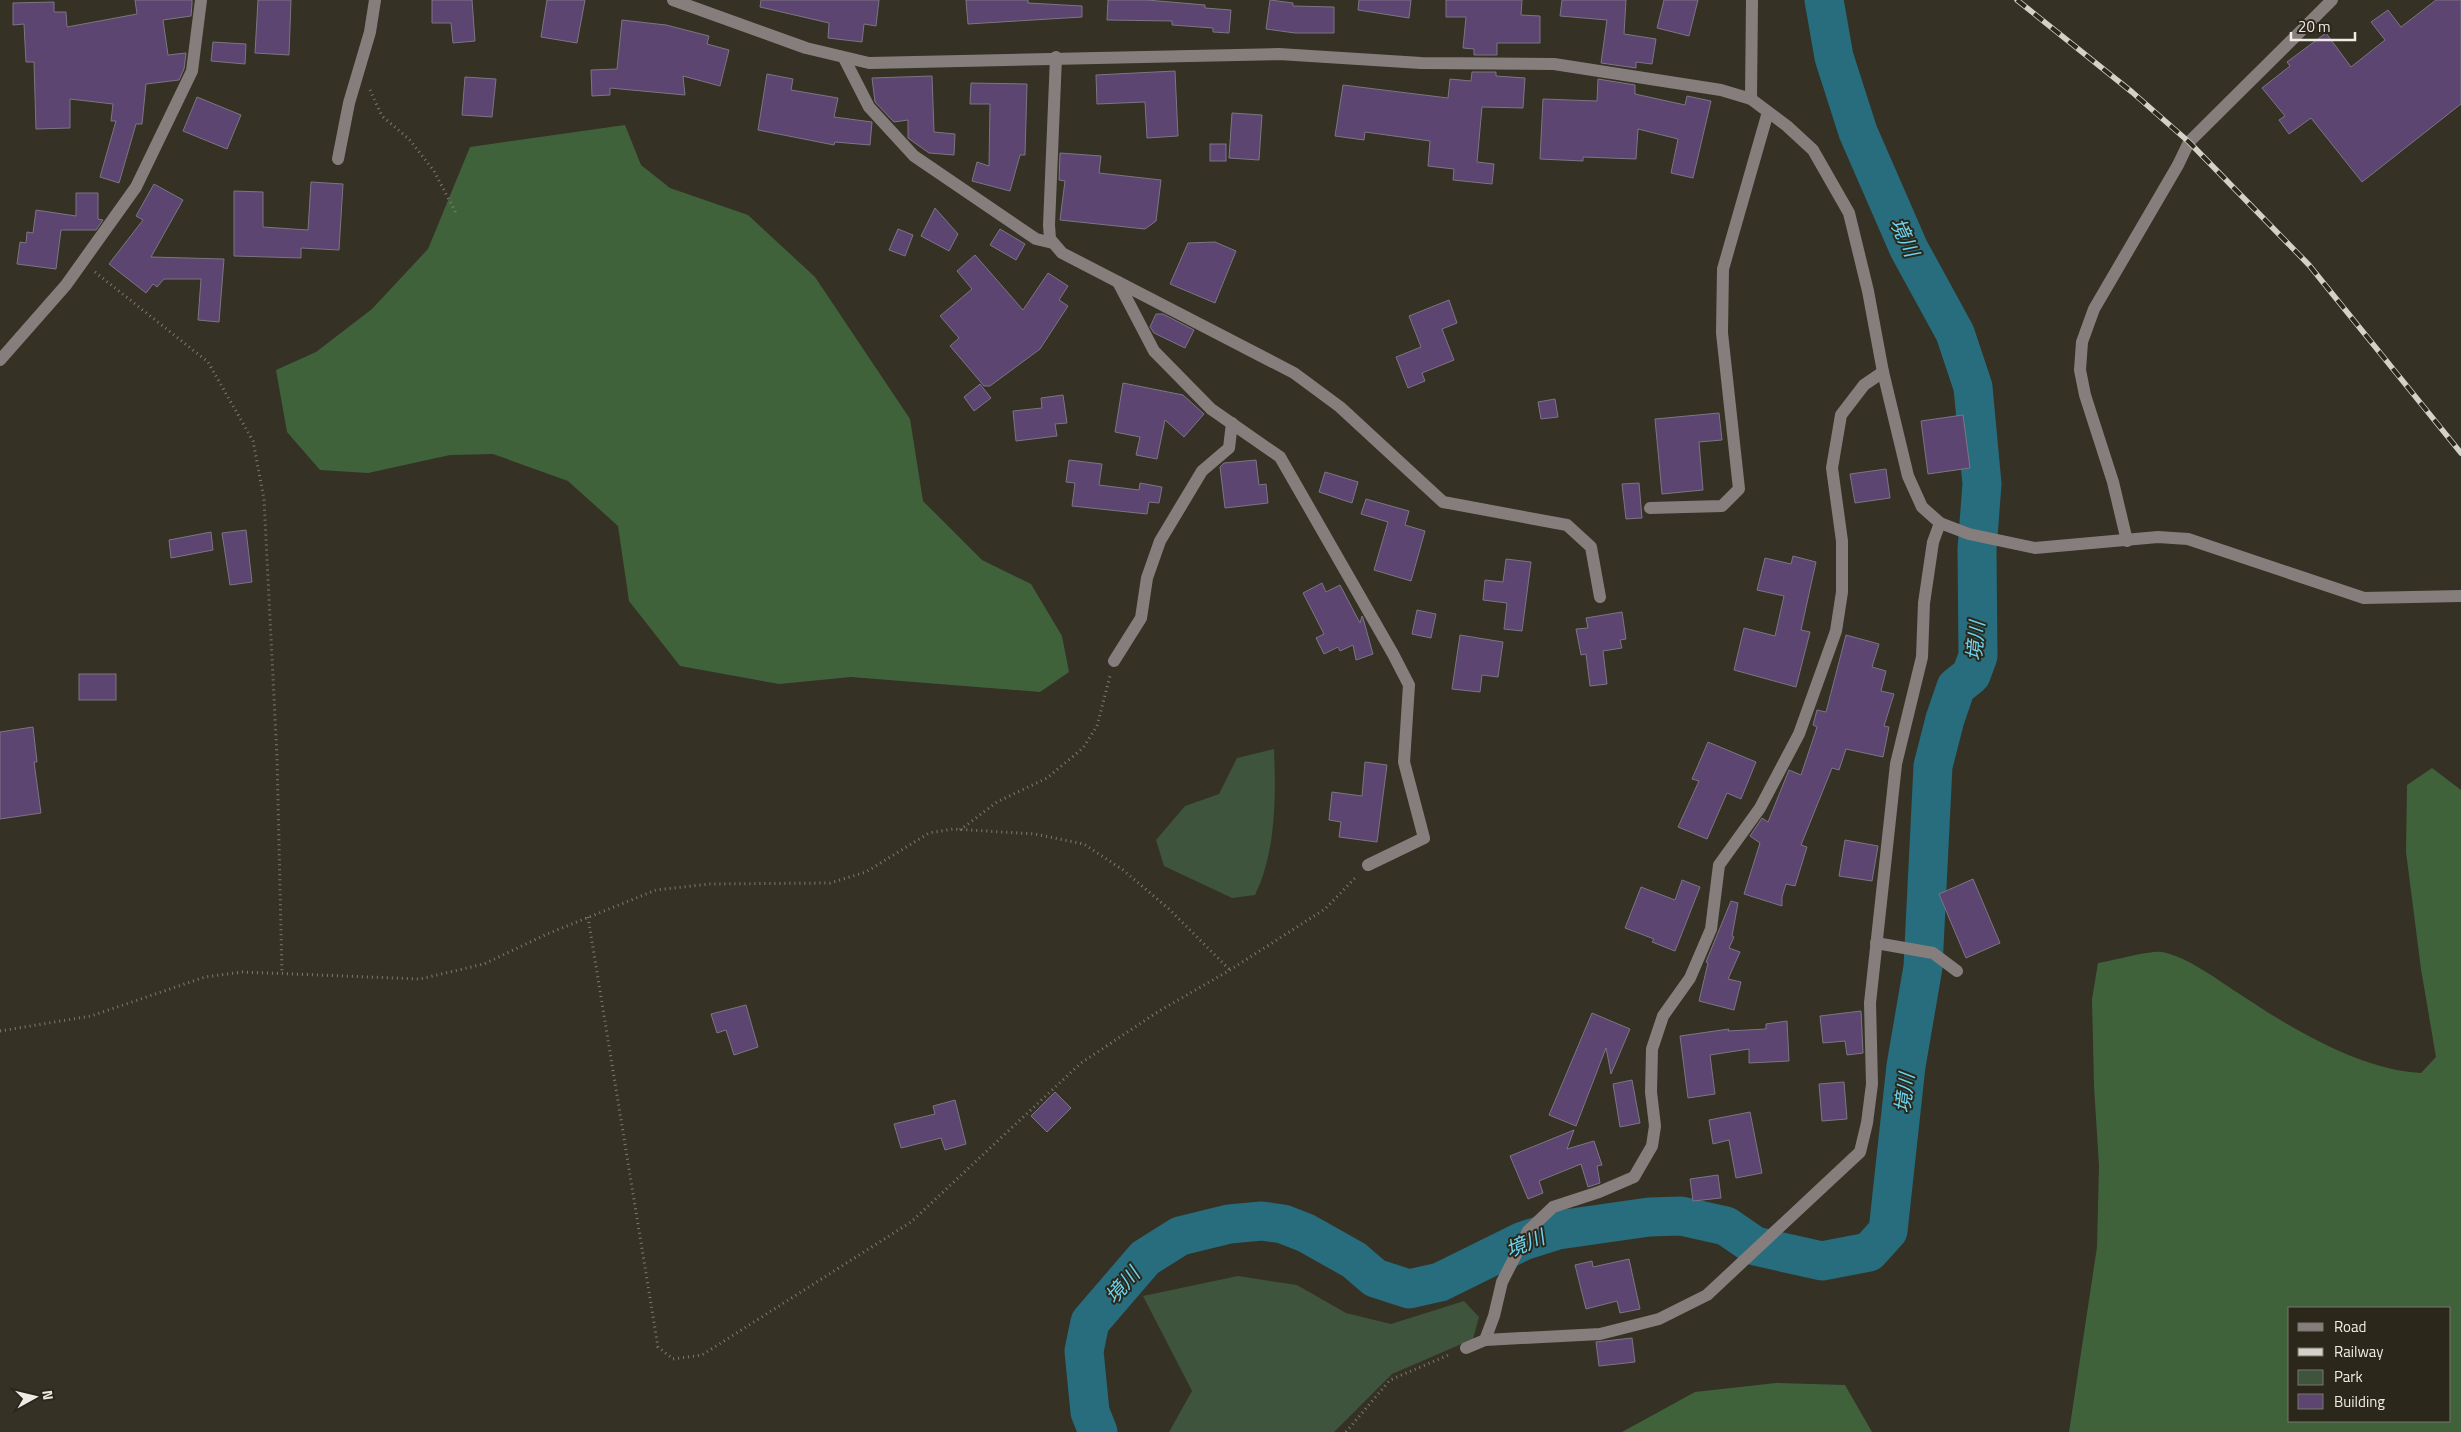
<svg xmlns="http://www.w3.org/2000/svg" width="2461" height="1432" font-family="'Titillium Web','Noto Sans JP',sans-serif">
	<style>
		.green { fill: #3f543c }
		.forest { fill: #40623b; fill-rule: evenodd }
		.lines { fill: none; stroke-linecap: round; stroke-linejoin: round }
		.river { stroke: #276d7d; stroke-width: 39 }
		.building { fill: #5c4570; stroke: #7c7583 }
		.path { stroke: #7e7b70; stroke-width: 3; stroke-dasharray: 1 4; stroke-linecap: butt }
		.minor { stroke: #867e7d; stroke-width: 12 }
		.rail-casing { stroke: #d3d1c8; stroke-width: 5.5 }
		.rail { stroke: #2b271b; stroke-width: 4; stroke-dasharray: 11; stroke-linecap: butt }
		.labels { text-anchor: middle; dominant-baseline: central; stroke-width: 4; stroke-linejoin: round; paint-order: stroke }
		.water-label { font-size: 20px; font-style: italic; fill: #6cd4ee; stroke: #2b271b }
	</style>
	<rect width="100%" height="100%" fill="#353124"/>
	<g class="green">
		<path d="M1274,749c2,48 2,103 -19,146l-23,3 -68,-32 -8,-26 29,-34 34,-12 18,-36z"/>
		<polygon points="1238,1276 1297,1285 1346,1313 1391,1324 1464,1301 1479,1317 1473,1339 1392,1374 1334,1432 1169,1432 1192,1391 1143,1296"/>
	</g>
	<g class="forest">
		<polygon points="625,125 641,165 670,188 748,215 815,277 910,419 923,501 982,560 1031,584 1062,636 1069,672 1040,692 851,677 779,684 680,666 629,601 618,526 568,481 493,454 450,455 368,473 320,470 287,432 276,370 316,352 372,309 428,249 470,147"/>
		<path d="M2432,768l29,22v642h-392l28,-185 2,-81 -5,-80 -2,-87 6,-36c14,-2 52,-13 64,-11 24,4 56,28 76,41 51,34 121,77 183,80l15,-16 -15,-88 -15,-117 1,-67zM2290,1308h160v113h-160z"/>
		<polygon points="1776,1383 1845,1385 1872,1432 1622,1432 1695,1392"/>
	</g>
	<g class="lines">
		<polyline class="river" points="1098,1432 1090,1412 1084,1351 1090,1322 1145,1258 1180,1236 1229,1224 1262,1221 1283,1224 1306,1233 1354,1260 1375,1278 1409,1289 1440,1282 1523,1241 1558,1230 1649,1217 1681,1216 1726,1226 1755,1246 1822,1261 1869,1252 1888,1231 1906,1066 1923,967 1933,766 1945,719 1956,687 1971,675 1978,656 1977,549 1982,484 1973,387 1955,333 1909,249 1858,132 1834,57 1824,0"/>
	</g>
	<g class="building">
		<polygon points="135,0 192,0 192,4 191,16 163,20 168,55 186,53 184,69 179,80 146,84 142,124 136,124 119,183 100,177 116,121 111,121 113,104 70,99 70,128 36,129 34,62 26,62 24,24 13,25 13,3 54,2 54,12 66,12 67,27 137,14"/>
		<polygon points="258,0 291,0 289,55 255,53"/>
		<polygon points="432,0 472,0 475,41 453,43 451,23 432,23"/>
		<polygon points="547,0 585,0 577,43 541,37"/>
		<polygon points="761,0 879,0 876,26 864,24 862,42 828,38 829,23 760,7"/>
		<polygon points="966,0 1028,0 1028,3 1082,6 1082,17 968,24"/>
		<polygon points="1108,0 1147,0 1205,5 1205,8 1231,10 1229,33 1213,32 1213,28 1172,25 1172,21 1107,20"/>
		<polygon points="1270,0 1293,3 1293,6 1334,7 1334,33 1295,33 1266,29"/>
		<polygon points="1359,0 1411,0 1409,18 1358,10"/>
		<polygon points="1446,0 1522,0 1521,15 1540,16 1540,43 1497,43 1497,55 1474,55 1474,49 1463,48 1466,17 1446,17"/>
		<polygon points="1562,0 1626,0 1624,34 1656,39 1652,64 1636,62 1636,68 1601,63 1607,20 1560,16"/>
		<polygon points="1664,0 1698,0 1689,36 1657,28"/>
		<polygon points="2436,0 2461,0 2461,104 2362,182 2311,118 2289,134 2279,120 2285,116 2262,88 2290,66 2287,62 2326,33 2351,67 2385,40 2371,22 2388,10 2401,27"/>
		<polygon points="622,20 666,25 709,36 707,44 729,50 720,86 683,76 685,95 610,88 610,95 592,96 591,70 617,69"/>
		<polygon points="213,42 246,44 245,64 211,61"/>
		<polygon points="1175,71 1178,136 1147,138 1145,102 1097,104 1096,75"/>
		<polygon points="1472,72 1496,72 1496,76 1525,78 1523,108 1482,107 1477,162 1494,164 1492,184 1453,180 1454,169 1428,166 1430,141 1365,132 1364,140 1335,136 1343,85 1448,98 1450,79 1471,81"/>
		<polygon points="767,74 793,79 791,90 838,98 834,117 872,122 870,145 835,142 834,145 758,130"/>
		<polygon points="932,76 934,132 955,134 954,155 929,153 908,138 908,120 894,122 875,102 872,78"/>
		<polygon points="465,77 496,79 492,117 462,115"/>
		<polygon points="1598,79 1635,85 1635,94 1685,105 1687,96 1711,101 1693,178 1671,173 1678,139 1638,129 1636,159 1583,157 1583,161 1540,159 1543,99 1597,101"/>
		<polygon points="971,83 1027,84 1025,155 1020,155 1010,191 972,181 977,162 989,166 990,104 970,104"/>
		<polygon points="197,97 241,115 227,149 183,131"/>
		<polygon points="1232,113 1262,115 1259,160 1229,158"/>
		<rect x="1210" y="144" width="16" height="17"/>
		<polygon points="1060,153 1101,156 1099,173 1161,180 1156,221 1145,229 1060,220 1065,181 1059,180"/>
		<polygon points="311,182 343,184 339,250 301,248 301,258 234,256 234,191 263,192 263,227 308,230"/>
		<polygon points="154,184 183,200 151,257 224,259 219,322 198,320 201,279 164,279 157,287 153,284 146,293 109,264 143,220 136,216"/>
		<polygon points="76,193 98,193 98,219 103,220 96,230 61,230 56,269 17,264 20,242 26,243 27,232 33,233 36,210 76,216"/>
		<polygon points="935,208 958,234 949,251 921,236"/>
		<polygon points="898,229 913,235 905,256 889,250"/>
		<polygon points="1000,229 1025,244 1016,260 990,245"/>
		<polygon points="1215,242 1236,251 1215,303 1170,284 1188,243"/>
		<polygon points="975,255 1023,310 1048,273 1068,286 1059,300 1068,306 1040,349 990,386 984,386 950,346 959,338 940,316 972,289 957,271"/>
		<polygon points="1449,300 1457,323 1442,329 1454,360 1422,373 1425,381 1408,388 1396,357 1421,347 1409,316"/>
		<polygon points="1156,314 1163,314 1194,330 1185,348 1154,333 1150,327"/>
		<polygon points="1123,383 1183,395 1204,414 1184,437 1165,420 1157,459 1136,455 1140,437 1115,432"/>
		<polygon points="980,384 991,398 974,411 964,397"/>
		<polygon points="1063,395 1067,423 1055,424 1057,436 1016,441 1013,411 1042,408 1041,398"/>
		<polygon points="1555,399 1558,417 1541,419 1538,402"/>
		<polygon points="1719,413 1722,440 1699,442 1703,490 1662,494 1655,419"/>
		<polygon points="1963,415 1970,468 1928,474 1921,421"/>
		<polygon points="1069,460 1102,464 1099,485 1139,490 1140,483 1162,487 1159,503 1149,502 1147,514 1072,506 1075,483 1066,482"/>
		<polygon points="1256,460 1259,485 1266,484 1268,503 1225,508 1220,467 1224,463"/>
		<polygon points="1886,469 1890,498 1855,503 1850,474"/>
		<polygon points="1325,472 1358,482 1352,503 1319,492"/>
		<polygon points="1639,483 1642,518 1626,519 1622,484"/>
		<polygon points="1366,499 1409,511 1405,525 1425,531 1411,581 1374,570 1388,522 1361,514"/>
		<polygon points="246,530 252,582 230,585 222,533"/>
		<polygon points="211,532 213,550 171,558 169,540"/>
		<polygon points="1793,556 1816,562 1801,630 1810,632 1796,687 1734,670 1744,628 1775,636 1784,596 1757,590 1765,558 1791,564"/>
		<polygon points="1506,559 1531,562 1522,631 1504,629 1507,603 1483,600 1485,580 1503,582"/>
		<polygon points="1322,583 1326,592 1340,585 1360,623 1362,616 1363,618 1373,654 1356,660 1353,645 1340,651 1338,647 1324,654 1316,638 1324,634 1303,593"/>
		<polygon points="1417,610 1436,614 1431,638 1412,634"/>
		<polygon points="1622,612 1626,639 1620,640 1622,648 1603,651 1607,684 1590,686 1586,654 1581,655 1576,629 1588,628 1586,618"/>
		<polygon points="1460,635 1503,642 1498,677 1482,675 1480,692 1452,689"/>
		<polygon points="1846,635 1879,644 1872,667 1886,671 1881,691 1894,694 1884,726 1889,727 1883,757 1846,749 1839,770 1832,768 1801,845 1807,847 1795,886 1786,884 1782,897 1782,906 1744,894 1760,843 1750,836 1762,818 1768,822 1789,770 1801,775 1817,727 1813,725 1817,710 1826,712"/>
		<rect x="79" y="674" width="37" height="26"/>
		<polygon points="33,727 37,762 34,762 41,813 0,819 0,732"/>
		<polygon points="1708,742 1756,762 1741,799 1727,793 1707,839 1678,827 1699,781 1692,779"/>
		<polygon points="1365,762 1387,765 1377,842 1339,837 1341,822 1329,820 1332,792 1362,796"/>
		<polygon points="1845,840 1878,846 1872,881 1839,876"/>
		<polygon points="1973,879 2000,943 1966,958 1939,894"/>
		<polygon points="1682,880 1700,887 1675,951 1652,942 1654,939 1625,928 1641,887 1675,900"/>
		<polygon points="1731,901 1738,903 1732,936 1734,937 1729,948 1740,952 1728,979 1741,982 1734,1010 1699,1001 1708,963 1706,962"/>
		<polygon points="746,1005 758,1047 734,1055 726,1030 717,1033 711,1014"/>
		<polygon points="1861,1011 1863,1053 1847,1055 1845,1041 1823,1043 1820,1016"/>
		<polygon points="1592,1013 1630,1029 1611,1074 1606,1048 1576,1126 1549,1115"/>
		<polygon points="1787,1021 1789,1061 1749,1063 1749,1049 1710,1055 1715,1094 1688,1098 1680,1036 1729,1029 1728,1031 1766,1029 1766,1024"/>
		<polygon points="1632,1080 1640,1123 1620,1127 1613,1084"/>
		<polygon points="1844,1082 1847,1119 1822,1121 1819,1084"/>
		<polygon points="1055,1092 1071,1108 1047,1132 1031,1116"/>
		<polygon points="955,1100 966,1144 945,1150 941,1138 901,1148 894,1124 935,1114 933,1106"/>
		<polygon points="1750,1112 1762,1173 1736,1178 1729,1140 1713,1144 1709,1120"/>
		<polygon points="1574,1130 1567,1149 1594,1141 1602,1165 1597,1166 1600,1183 1588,1187 1581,1164 1539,1181 1543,1193 1528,1199 1510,1156"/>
		<polygon points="1718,1175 1721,1198 1693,1201 1690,1179"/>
		<polygon points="1629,1259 1640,1309 1620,1313 1617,1301 1586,1309 1575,1265 1592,1261 1593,1267"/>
		<polygon points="1632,1338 1635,1362 1599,1366 1596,1342"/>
	</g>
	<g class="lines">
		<g class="path">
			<polyline points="370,90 382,116 409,139 434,171 457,215"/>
			<polyline points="95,272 208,362 253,441 264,499 277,757 282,974"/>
			<polyline points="960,830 997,802 1047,778 1083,748 1097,726 1110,676"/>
			<polyline points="588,917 658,1347 673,1359 702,1355 911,1222 1081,1063 1159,1011 1230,970 1325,909 1357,876"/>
			<polyline points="0,1031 91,1016 205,977 242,972 420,979 484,964 547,934 656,890 710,884 830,883 866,872 929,833 953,829 1035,834 1084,844 1123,870 1169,909 1230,970"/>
			<polyline points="1346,1432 1390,1380 1451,1354"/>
		</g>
		<g class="minor">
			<polyline points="673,0 806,48 869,63 1279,54 1421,63 1554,64 1721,90 1751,99 1787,126 1813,150 1849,213 1868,291 1883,372 1908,476 1922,507 1940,523 1969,534 2035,548 2158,537 2188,539 2364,598 2461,596"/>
			<polyline points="1056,57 1049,225 1050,239 1062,253 1294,373 1340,407 1443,502 1567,525 1591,547 1600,597"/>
			<polyline points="844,58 869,107 914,156 1036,239 1053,243"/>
			<polyline points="1751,99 1752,0"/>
			<polyline points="338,159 349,103 370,32 375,0"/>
			<polyline points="1118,282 1154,351 1211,409 1280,457 1393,654 1409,685 1404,762 1424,838 1368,865"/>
			<polyline points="0,360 66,285 136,187 192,71 201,0"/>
			<polyline points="1650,508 1722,506 1739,489 1722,333 1723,269 1768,112"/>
			<polyline points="2127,541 2113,482 2085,395 2080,370 2082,342 2094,309 2178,165 2189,142 2332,0"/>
			<polyline points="1114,661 1141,618 1147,578 1160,541 1202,471 1229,448 1232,423"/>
			<polyline points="1876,943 1933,953 1957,971"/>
			<polyline points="1485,1340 1494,1316 1502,1282 1528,1231 1553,1207 1599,1192 1634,1177 1652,1146 1655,1126 1651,1092 1652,1049 1663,1016 1690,978 1711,929 1719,865 1760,808 1799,734 1836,631 1842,592 1842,541 1832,468 1841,415 1864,385 1883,372"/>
			<polyline points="1466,1348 1485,1340 1600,1334 1659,1319 1707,1295 1860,1152 1867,1123 1872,1084 1870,1003 1896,764 1922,657 1924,603 1933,542 1940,523"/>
		</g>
		<g class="rail-casing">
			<polyline id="rail" points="2017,0 2132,92 2189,142 2309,265 2461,453"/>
		</g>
		<use href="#rail" class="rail"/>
	</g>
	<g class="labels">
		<g class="water-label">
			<text transform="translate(1905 237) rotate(65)">境川</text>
			<text transform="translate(1975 641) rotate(-85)">境川</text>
			<text transform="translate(1904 1093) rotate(-83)">境川</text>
			<text transform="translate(1525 1243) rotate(-22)">境川</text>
			<text transform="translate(1122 1285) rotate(-49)">境川</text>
		</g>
	</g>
	<rect x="2288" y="1307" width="162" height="115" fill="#2b271b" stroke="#79766b"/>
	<rect x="2298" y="1323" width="25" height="8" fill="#867e7d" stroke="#79766b"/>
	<text x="2334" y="1332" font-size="15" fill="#eeece4">Road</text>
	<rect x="2298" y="1348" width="25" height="8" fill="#d3d1c8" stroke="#79766b"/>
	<text x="2334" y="1357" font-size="15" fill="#eeece4">Railway</text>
	<rect x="2298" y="1370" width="25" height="15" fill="#3f543c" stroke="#79766b"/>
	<text x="2334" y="1382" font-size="15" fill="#eeece4">Park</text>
	<rect x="2298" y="1394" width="25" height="15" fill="#5c4570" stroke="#79766b"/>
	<text x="2334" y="1407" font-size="15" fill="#eeece4">Building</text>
	<g transform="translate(35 1397) rotate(82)" stroke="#2b271b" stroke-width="4" paint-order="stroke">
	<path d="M0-4L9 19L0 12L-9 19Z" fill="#eeece4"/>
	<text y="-8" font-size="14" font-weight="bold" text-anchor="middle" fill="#eeece4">N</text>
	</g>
	<path d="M2291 32v8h64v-8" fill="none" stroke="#eeece4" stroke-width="2.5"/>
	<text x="2298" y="32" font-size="15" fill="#eeece4" stroke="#2b271b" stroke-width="4" paint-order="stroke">20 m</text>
</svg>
